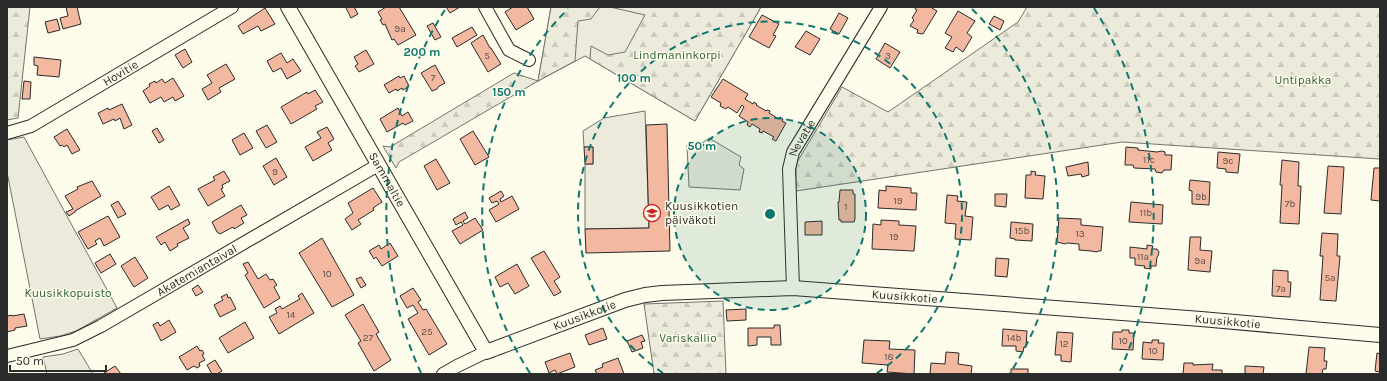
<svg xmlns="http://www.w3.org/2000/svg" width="1387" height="381" font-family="Karla,sans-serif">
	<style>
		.green { fill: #ecebdb; stroke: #74746e }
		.forest { fill: url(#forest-firs); stroke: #74746e }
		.parking { fill: #eceadb; stroke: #74746e }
		.building { fill: #f2b8a0; stroke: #2b2b2b }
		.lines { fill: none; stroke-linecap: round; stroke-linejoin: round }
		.minor-casing { stroke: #2b2b2b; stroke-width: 14 }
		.tertiary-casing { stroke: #2b2b2b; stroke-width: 16 }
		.minor { stroke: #fdfbea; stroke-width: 12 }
		.tertiary { stroke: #fdfbea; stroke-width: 14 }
		.ring { fill: none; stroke: #0f766e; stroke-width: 2; stroke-dasharray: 7 5 }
		.labels { text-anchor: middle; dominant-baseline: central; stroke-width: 3; stroke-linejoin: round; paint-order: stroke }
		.number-label { font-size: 10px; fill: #5d4e48 }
		.park-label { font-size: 12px; fill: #34623c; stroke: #fdfbea }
		.street-label { font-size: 12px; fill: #2b2b2b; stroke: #fdfbea }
		.poi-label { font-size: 12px; fill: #2b2b2b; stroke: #fdfbea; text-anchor: start }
		.centre { fill: #0f766e; stroke: #fdfbea; stroke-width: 2 }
		.ring-label { font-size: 12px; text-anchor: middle; font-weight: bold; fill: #0f766e; stroke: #fdfbea; stroke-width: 3; stroke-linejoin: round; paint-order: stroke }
	</style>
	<defs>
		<pattern id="forest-firs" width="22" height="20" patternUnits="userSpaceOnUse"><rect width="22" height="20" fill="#ecebdb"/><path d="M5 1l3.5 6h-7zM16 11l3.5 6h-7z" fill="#cbcabc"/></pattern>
	</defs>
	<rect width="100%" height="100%" fill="#fdfbea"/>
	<g class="green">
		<polygon points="551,7 761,7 695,121 585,56 538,81"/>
		<polygon points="645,111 649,228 585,229 585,164 593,164 593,147 584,147 583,131 604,118"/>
		<polygon points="24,137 117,308 76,331 60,336 40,339 7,172 7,140"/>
		<polygon points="78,349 93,374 47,374 43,357 63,354"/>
	</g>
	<g class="forest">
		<polygon points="7,7 30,7 18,118 7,120"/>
		<polygon points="551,7 600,7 591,19 578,21 575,61 538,81 399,162 396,168 383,146 390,147 514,73 538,81"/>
		<polygon points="610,7 761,7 695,121 590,59 591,46 608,55 625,52 645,15"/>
		<polygon points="1027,7 1380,7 1380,159 1122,142 796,191 796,164 842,87 888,112 1018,22"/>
		<polygon points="723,301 726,374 654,374 644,304"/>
	</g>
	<polygon class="parking" points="709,138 741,157 739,165 744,169 740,190 689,187 687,145 702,143"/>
	<g class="building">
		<polygon points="66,7 77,7 81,24 63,29 60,18 68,16"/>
		<polygon points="348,7 354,7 358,14 351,18 346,8"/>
		<polygon points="386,7 399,7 416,35 398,45 394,39 392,40 385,24 383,25 380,20 382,19 378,12"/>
		<polygon points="446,7 460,7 450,13"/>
		<polygon points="513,7 527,7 534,19 516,30 505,12"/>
		<polygon points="916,7 932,7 932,8 937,11 923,34 917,33 918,30 910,26 914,20 912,18 917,10 915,9"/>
		<polygon points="265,8 275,24 261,31 258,26 243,34 238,26"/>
		<polygon points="958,11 975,21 967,33 972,37 963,52 956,47 953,52 945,48 952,37 945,33"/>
		<polygon points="839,13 848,18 839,34 830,29"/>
		<polygon points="762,15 779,24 773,35 776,36 769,48 749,37"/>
		<polygon points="994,16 1004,21 1000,30 989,24"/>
		<polygon points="57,19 60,30 48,33 45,22"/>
		<polygon points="433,23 441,37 435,40 427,26"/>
		<polygon points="472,27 477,35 457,47 452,38"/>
		<polygon points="806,31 820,39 810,55 795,47"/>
		<polygon points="483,35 490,48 491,48 501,64 488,72 471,43"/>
		<polygon points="885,43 900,52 890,68 876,59"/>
		<polygon points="185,49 192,62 183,68 175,55"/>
		<polygon points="366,50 374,64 359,72 355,66 358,64 354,57"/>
		<polygon points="281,53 287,63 293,59 301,71 287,79 281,68 273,72 267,61"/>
		<polygon points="34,57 61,60 59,77 37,75 38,66 34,65"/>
		<polygon points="226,64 235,79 219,88 221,92 208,100 202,89 212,83 207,75"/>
		<polygon points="435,65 445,83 438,87 437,89 432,91 421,73"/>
		<polygon points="399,76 400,78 404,76 409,86 403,90 402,88 397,91 396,89 389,93 384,85"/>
		<polygon points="173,78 184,96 175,101 173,97 164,102 161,97 150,103 143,91 150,86 149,84 155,81 156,83 162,79 165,83"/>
		<polygon points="723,79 748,94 745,99 753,104 754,102 757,104 756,105 766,111 767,110 770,111 769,113 779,119 780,117 783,119 782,121 786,123 776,141 772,139 774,137 763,131 762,133 759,132 760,129 752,124 750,127 747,125 748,122 739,116 744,107 742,105 737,113 728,107 726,109 720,106 721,103 711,97"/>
		<polygon points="24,81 31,82 30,99 22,99"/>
		<polygon points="315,90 323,102 315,106 317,109 291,124 281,107 307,92 308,94"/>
		<polygon points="122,104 132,125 124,129 120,118 115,121 114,119 103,124 98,113 108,108 109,110"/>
		<polygon points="398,108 402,116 408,112 413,121 405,125 403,123 387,132 380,119"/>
		<polygon points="667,124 670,251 586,253 585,229 649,228 646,125"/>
		<polygon points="267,125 277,142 266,148 256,131"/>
		<polygon points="327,127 334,139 328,143 332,150 313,161 305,147 321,138 317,132"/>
		<polygon points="157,128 164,140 159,143 152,131"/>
		<polygon points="67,129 80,150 72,154 67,145 64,147 62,145 60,146 54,137"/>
		<polygon points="473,131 489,157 475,165 460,139"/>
		<polygon points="244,133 253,148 240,155 232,140"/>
		<polygon points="584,147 593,147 593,164 585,164"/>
		<polygon points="1126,147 1138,148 1138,150 1157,152 1162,151 1165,152 1165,155 1172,155 1171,170 1164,170 1162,173 1156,172 1155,169 1134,168 1133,165 1125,165"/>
		<polygon points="1218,152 1240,154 1238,173 1226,172 1226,169 1217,168"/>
		<polygon points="276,158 287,177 274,185 263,166"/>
		<polygon points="436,159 450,183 437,190 424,166"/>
		<polygon points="1282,160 1299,162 1298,186 1301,186 1299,224 1280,223 1282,185 1280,185"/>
		<polygon points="1088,162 1089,175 1082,177 1081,174 1068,176 1066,167"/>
		<polygon points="1328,166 1344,167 1341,214 1324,213"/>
		<polygon points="1374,168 1380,168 1380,201 1371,200"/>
		<polygon points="224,171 230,181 222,185 223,188 221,189 225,196 208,206 198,189 215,180 213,177"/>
		<polygon points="1031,171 1036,172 1035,175 1045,176 1043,199 1025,198 1026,175 1031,175"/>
		<polygon points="1190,180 1210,182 1209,205 1192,204 1192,191 1189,190"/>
		<polygon points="92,181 101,196 75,211 75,212 69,216 66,212 73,209 65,196 78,189 77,187"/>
		<polygon points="169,186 180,205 171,210 168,205 159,210 151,197"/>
		<polygon points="886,186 911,188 911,193 917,193 916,210 878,208 879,190 886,191"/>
		<polygon points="373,188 382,202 373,208 374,210 358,220 361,224 352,230 345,219 353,213 348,203"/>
		<polygon points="840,190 853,190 853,194 855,194 855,219 854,222 841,222 841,220 839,220 838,202 839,202"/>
		<polygon points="501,191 504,196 500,199 501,202 512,196 519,209 496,222 489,210 499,204 497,201 492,203 489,198"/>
		<polygon points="995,194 1007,194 1006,207 995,206"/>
		<polygon points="947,195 958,196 957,201 967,202 965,216 973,217 971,240 955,239 956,224 945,223"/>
		<polygon points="118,201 126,214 118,218 111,205"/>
		<polygon points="1131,202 1163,205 1162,224 1129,222"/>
		<polygon points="241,205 247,215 241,218 244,223 234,229 233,227 220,234 217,232 212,222"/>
		<polygon points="465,212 468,218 463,221 465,224 475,218 483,230 460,244 452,231 463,225 461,222 456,225 453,219"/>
		<polygon points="108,216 120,237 104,246 100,238 95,241 97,244 88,249 78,232"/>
		<polygon points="1059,218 1081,219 1081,225 1103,227 1101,251 1098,251 1097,252 1091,251 1079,250 1079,244 1067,243 1065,244 1057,242"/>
		<polygon points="188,219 190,224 183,228 189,238 177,244 178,246 170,251 165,242 161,245 156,237"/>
		<polygon points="881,220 899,221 899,225 916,226 914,251 872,249 873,224 881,225"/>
		<polygon points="822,221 822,235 805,235 805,222"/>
		<polygon points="1011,222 1033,224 1032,241 1015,240 1015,239 1010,238"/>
		<polygon points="1322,233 1338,234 1337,256 1340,256 1336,301 1320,300 1323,256 1320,256"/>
		<polygon points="1190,237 1201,237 1200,250 1212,251 1210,272 1188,270"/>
		<polygon points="322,238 354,295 332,307 299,253"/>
		<polygon points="390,243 398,256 382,266 376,257 374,259 369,251 379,245 381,249"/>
		<polygon points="1147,245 1153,246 1152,249 1157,249 1159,252 1158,256 1157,257 1156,266 1151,266 1151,269 1144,268 1145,266 1135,265 1135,258 1130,258 1130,247 1147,249"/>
		<polygon points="544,251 560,277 554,281 561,292 554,296 531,258"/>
		<polygon points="110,254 116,264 101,273 95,263"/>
		<polygon points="135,257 148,278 134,287 121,266"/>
		<polygon points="996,258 1009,259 1007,277 995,276"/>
		<polygon points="248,262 258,279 266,274 270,280 273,279 277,285 274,287 280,298 264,308 245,275 248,273 243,264"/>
		<polygon points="517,264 529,286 515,294 508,283 500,287 495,277"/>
		<polygon points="1273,270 1288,271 1288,282 1291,282 1290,297 1272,296"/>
		<polygon points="361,277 366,285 361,288 356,279"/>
		<polygon points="198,285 203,292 196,296 192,289"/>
		<polygon points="413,288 421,300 418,302 423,310 426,309 447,344 429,355 408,319 418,313 413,305 407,308 400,296"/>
		<polygon points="302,293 314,313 279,334 269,317 277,313 275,309 280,306 282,309 300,299 298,296"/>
		<polygon points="227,294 228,298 230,297 236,309 220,317 214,305 223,300 221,297"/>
		<polygon points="363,304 379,332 376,334 391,360 374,371 358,343 361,341 345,315"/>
		<polygon points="746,309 746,320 727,321 726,310"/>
		<polygon points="24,314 27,326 15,328 15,330 7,332 7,316 12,315 12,316"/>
		<polygon points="169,320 176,332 161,341 153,325 158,322 160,326"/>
		<polygon points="245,322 254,338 228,353 219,338"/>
		<polygon points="774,325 780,325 781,345 771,345 771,337 757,337 757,345 748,346 748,328 774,328"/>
		<polygon points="603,328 607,339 589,345 585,335"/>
		<polygon points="1003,329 1027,331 1026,347 1024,347 1023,352 1016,351 1016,346 1002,346"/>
		<polygon points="1122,330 1129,330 1129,333 1134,333 1133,350 1112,349 1113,332 1122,332"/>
		<polygon points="1057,332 1073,333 1071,362 1061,361 1061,355 1055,355"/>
		<polygon points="642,335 645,341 641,342 643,348 632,352 627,341"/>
		<polygon points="864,340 890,341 889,349 915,350 914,374 887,372 888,365 862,363"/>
		<polygon points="1152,340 1159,340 1158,343 1164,343 1163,360 1142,359 1143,342 1152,343"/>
		<polygon points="197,346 200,351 202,350 204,354 202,355 205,360 199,363 200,366 197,368 194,366 187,370 179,357"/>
		<polygon points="1309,347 1325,348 1324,361 1327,361 1326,369 1323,369 1322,374 1306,374"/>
		<polygon points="946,352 959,353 958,364 972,366 971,374 930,374 931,363 945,364"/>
		<polygon points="570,353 575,367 557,374 555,370 549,373 545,362"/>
		<polygon points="1377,353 1380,354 1380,372 1375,371"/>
		<polygon points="618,358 624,374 597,374 595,370 603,367 602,364"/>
		<polygon points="215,360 222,371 217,374 212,374 207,365"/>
		<polygon points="1184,363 1193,363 1193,365 1213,364 1212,370 1222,370 1222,374 1183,374"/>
		<polygon points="115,366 121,374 105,374 104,373"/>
		<polygon points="1245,366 1264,367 1263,374 1245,374"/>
		<rect x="1011" y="369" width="17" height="5"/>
	</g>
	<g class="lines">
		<g class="minor-casing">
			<g id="minor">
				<polyline points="485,7 509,50 529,60"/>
				<path id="s1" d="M7,133l24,-7 201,-119"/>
				<path id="s2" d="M793,288l-4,-119 4,-17 88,-145"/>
				<path id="s3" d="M7,356l66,-16 28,-14 277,-161"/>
				<polyline points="443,374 457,366 486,352"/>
			</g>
		</g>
		<g class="tertiary-casing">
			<g id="tertiary">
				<path id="s4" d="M288,7l198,345 139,-52 20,-5 17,-2 131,-5 408,31 179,16"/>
			</g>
		</g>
		<use href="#minor" class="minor"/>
		<use href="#tertiary" class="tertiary"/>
	</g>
	<circle cx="770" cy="214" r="96" fill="#0f766e" fill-opacity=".12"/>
	<g class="ring">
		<circle cx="770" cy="214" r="96"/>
		<path d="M663 373A192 192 0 1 1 877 373"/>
		<path d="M530 373A288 288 0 0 1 568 9M972 9A288 288 0 0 1 1010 373"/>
		<path d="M421 373A384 384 0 0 1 446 8M1094 8A384 384 0 0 1 1119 373"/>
	</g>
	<defs>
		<g id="school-ring" transform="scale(0.9)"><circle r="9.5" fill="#fdfbea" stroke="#c62828" stroke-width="1.5"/><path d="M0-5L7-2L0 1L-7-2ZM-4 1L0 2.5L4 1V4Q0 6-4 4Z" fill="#c62828"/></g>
	</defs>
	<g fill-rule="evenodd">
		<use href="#school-ring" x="652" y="213"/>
	</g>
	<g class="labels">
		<g class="number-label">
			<text x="400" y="29">9a</text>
			<text x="487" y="56">5</text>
			<text x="888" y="56">3</text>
			<text x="433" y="78">7</text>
			<text x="1149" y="160">11c</text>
			<text x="1228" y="161">9c</text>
			<text x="275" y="172">9</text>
			<text x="1201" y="197">9b</text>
			<text x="898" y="201">19</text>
			<text x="1290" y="204">7b</text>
			<text x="846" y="207">1</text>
			<text x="1146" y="213">11b</text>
			<text x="1022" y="231">15b</text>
			<text x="1080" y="234">13</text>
			<text x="894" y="237">19</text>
			<text x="1143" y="257">11a</text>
			<text x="1200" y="261">9a</text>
			<text x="327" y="274">10</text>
			<text x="1330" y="278">5a</text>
			<text x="1281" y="289">7a</text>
			<text x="291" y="315">14</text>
			<text x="427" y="332">25</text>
			<text x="368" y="338">27</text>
			<text x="1014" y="338">14b</text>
			<text x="1123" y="341">10</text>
			<text x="1064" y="344">12</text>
			<text x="1153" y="351">10</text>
			<text x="889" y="357">18</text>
		</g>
		<g class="park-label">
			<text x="677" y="55">Lindmaninkorpi</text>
			<text x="1303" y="80">Untipakka</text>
			<text x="68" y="293">Kuusikkopuisto</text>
			<text x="688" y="338">Variskallio</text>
		</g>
		<g class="street-label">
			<text stroke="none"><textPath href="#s1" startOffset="129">Hovitie</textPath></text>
			<text stroke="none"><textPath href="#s2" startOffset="153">Nevatie</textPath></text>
			<text stroke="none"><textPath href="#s4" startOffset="199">Sammaltie</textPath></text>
			<text stroke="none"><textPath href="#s3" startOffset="210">Akatemiantaival</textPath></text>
			<text stroke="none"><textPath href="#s4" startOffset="827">Kuusikkotie</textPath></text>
			<text stroke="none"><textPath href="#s4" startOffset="503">Kuusikkotie</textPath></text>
			<text stroke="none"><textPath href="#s4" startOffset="1151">Kuusikkotie</textPath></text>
		</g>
		<g class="poi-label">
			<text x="665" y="206">Kuusikkotien<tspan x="665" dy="14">päiväkoti</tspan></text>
		</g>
	</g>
	<circle cx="770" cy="214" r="6" class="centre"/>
	<g class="ring-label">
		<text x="422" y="56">200 m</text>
		<text x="634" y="82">100 m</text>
		<text x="509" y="96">150 m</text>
		<text x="702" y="150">50 m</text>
	</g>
	<rect width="1387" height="381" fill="none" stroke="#2b2b2b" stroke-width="16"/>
	<path d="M10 365v6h96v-6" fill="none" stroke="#2b2b2b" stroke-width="2"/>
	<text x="16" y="365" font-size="12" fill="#2b2b2b" stroke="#fdfbea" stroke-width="3" paint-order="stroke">50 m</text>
</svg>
